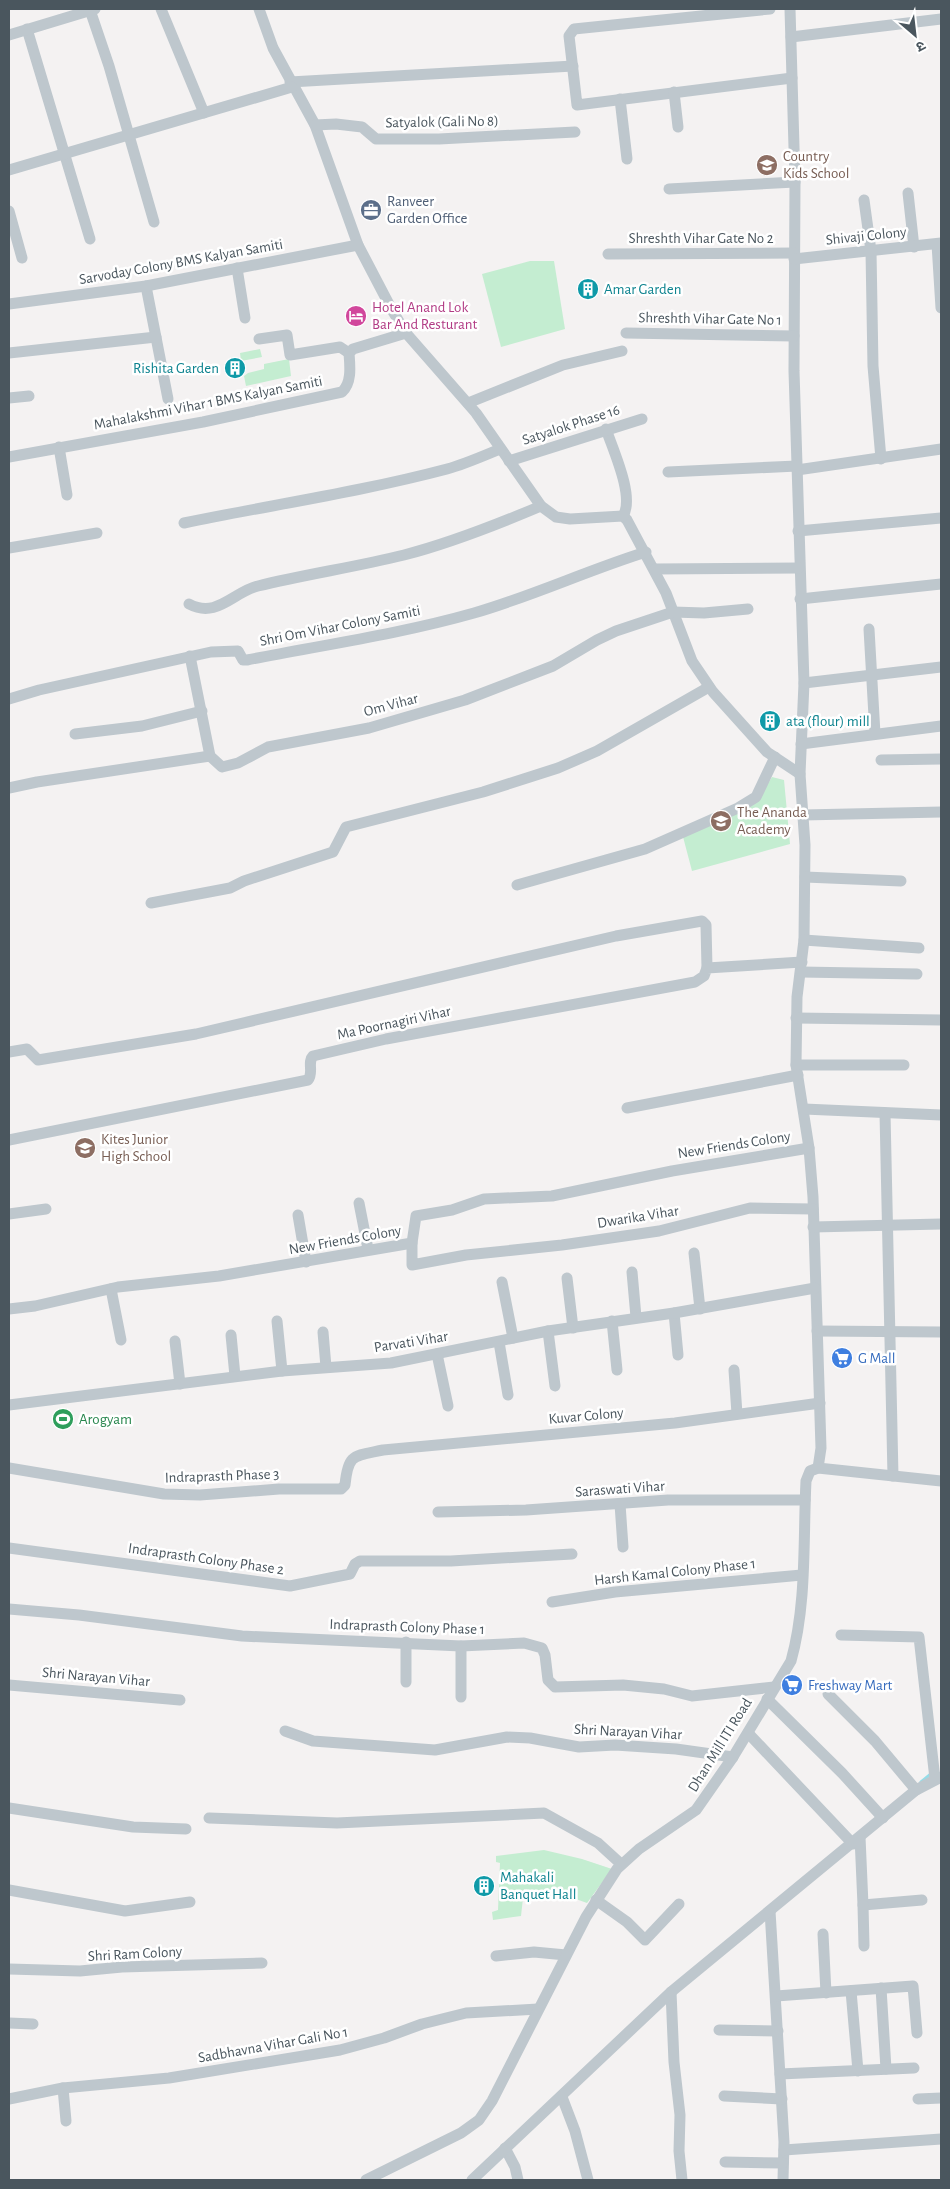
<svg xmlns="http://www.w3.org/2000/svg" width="950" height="2189" font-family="'Alegreya Sans','Noto Sans Devanagari',sans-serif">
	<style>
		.green { fill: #c4edd1 }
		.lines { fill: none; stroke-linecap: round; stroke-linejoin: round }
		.stream { stroke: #95dce7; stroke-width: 3 }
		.minor { stroke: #bec7cd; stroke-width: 11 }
		.labels { text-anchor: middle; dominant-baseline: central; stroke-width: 5; stroke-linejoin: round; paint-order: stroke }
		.street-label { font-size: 15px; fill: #4a565e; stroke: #fff }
		.education-label { font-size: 15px; fill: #785e54; stroke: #fff; text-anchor: start }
		.service-label { font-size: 15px; fill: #4e5e75; stroke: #fff; text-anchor: start }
		.culture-label { font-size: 15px; fill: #0d838f; stroke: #fff; text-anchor: start }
		.hotel-label { font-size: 15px; fill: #b23c85; stroke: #fff; text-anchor: start }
		.shop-label { font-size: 15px; fill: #366cbe; stroke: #fff; text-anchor: start }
		.leisure-label { font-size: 15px; fill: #27864d; stroke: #fff; text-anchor: start }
	</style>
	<rect width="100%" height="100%" fill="#f4f2f2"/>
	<g class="green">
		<polygon points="530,261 554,261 565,329 501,347 482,274"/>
		<polygon points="260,349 262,357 241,361 240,353"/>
		<polygon points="289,359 291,376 246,386 244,376 248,373 264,369 264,364"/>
		<polygon points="772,777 784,780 790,844 692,871 682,833 758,800"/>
		<polygon points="544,1850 582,1859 612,1869 587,1903 559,1893 557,1895 524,1889 521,1916 493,1920 492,1912 498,1910 500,1863 496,1862 496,1856"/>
	</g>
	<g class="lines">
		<polyline class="stream" points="921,1782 932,1773"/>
		<g class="minor">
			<polyline points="161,9 204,113"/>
			<polyline points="259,9 273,48 315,125 358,245 392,310 406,333 476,413 541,506 556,517 570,519 623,516 627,520 666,593 692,661 713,692 767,752 800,774"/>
			<polyline points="770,9 574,29 569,36 577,105 792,78"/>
			<polyline points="790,9 795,182 794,371 804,683 800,774 805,845 804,940 797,997 796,1065 809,1148 813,1197 821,1448 818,1468"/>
			<polyline points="90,10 109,66 154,222"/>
			<polyline points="27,29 90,239"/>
			<polyline points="9,35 95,9"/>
			<polyline points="791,37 941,19"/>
			<polyline points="290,82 573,66"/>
			<polyline points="674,92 678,127"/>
			<polyline points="620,99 627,159"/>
			<polyline points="315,125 336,124 362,127 376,139 439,139 575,132"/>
			<polyline points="9,170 292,87"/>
			<polyline points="669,189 795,182"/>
			<polyline points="908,193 914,247"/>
			<polyline points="864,200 871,251 873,366 881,459"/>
			<polyline points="9,211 22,258"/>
			<polyline points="937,244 941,308"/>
			<polyline points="608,254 794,253"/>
			<polyline points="794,259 941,243"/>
			<polyline points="237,268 245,318"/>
			<polyline points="146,286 168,399"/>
			<polyline points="9,304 146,286 358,245"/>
			<polyline points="626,333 794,336"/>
			<polyline points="259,339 287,335 290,355 340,347 349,353"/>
			<polyline points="9,353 156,337"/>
			<polyline points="9,398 29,396"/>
			<polyline points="468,403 563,365 622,351"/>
			<path d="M606,429c7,21 29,68 17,87"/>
			<polyline points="59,447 67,495"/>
			<path d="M9,457l194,-35 139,-30c10,-9 8,-26 7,-39l4,-4 53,-16"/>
			<polyline points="509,461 642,419"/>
			<polyline points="797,470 941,449"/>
			<polyline points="668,472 797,466"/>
			<path d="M184,523c87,-18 176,-31 263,-54 18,-5 36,-13 53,-20"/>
			<polyline points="798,531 941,518"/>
			<polyline points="9,548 97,533"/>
			<polyline points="655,569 799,568"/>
			<polyline points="800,599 941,584"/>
			<path d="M189,604c28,15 44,-12 69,-18 49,-12 98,-19 146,-31 47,-12 92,-30 137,-49"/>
			<polyline points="869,629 875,734"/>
			<polyline points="190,656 210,756 222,767 238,763 268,747 369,728 465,700 553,666 597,640 616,631 673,612 704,613 748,609"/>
			<polyline points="804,683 941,667"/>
			<path d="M9,699l30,-9 172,-38 27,-1 5,9h4c76,-15 153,-26 227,-47 59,-17 114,-43 172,-61"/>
			<polyline points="75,734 142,726 202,711"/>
			<polyline points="801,744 941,726"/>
			<polyline points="881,760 941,759"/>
			<polyline points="9,788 37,782 210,756"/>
			<polyline points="803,815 941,812"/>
			<polyline points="805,877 901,881"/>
			<polyline points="517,885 645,849 738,808 756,797 775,757"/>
			<polyline points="151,903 230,888 244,881 333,852 346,827 483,792 558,768 597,751 709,687"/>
			<polyline points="804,940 919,948"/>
			<polyline points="801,972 917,974"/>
			<polyline points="796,1018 941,1020"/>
			<polyline points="9,1052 27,1049 38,1060 196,1034 616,936 702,921 706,925 707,968"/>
			<polyline points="796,1065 904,1065"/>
			<polyline points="627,1108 798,1075"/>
			<polyline points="804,1109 941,1115"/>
			<polyline points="885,1113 893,1476"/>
			<path d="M9,1140l299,-60c6,-7 -1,-18 5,-24l73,-17 309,-57 9,-6 3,-8 95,-6"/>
			<polyline points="359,1203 368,1249"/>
			<polyline points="9,1214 46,1209"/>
			<polyline points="298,1215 306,1262"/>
			<polyline points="813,1227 941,1224"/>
			<polyline points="412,1243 412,1265 466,1255 562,1245 659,1231 750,1208 813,1209"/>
			<polyline points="694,1253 700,1309"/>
			<polyline points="632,1272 636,1317"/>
			<polyline points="567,1278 573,1328"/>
			<polyline points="502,1282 513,1338"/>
			<polyline points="111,1289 121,1340"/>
			<polyline points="9,1309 35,1306 118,1287 219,1276 412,1243 416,1216 452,1210 484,1199 552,1196 672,1171 809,1148"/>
			<polyline points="674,1313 678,1355"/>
			<polyline points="277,1321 282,1371"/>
			<polyline points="612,1321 617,1370"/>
			<polyline points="548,1331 555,1386"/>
			<polyline points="817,1331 941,1332"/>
			<polyline points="323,1332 326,1367"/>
			<polyline points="231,1335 235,1376"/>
			<polyline points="175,1341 180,1384"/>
			<polyline points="499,1342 508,1395"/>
			<polyline points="437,1354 448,1406"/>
			<polyline points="734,1370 737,1414"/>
			<polyline points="9,1405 282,1371 391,1363 548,1331 674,1313 815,1288"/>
			<path d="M9,1468l155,26 36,1 79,-6h62l4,-4c3,-32 9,-29 38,-35l292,-27 145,-20"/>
			<polyline points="620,1504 623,1547"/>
			<polyline points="438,1512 526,1510 668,1500 805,1500"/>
			<polyline points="9,1548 290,1586 350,1574 355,1564 360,1561 451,1561 572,1554"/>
			<polyline points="552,1602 615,1592 802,1575"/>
			<polyline points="9,1609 79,1615 242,1636 461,1646 524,1643 542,1648 545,1655 548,1680 555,1687 623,1685 664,1689 692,1696 774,1687"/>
			<polyline points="841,1635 919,1637 935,1779"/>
			<polyline points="461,1646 461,1697"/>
			<polyline points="406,1682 406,1642"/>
			<polyline points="9,1685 180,1700"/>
			<polyline points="828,1694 875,1741 916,1790"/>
			<polyline points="767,1699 842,1773 883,1818"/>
			<polyline points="285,1731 313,1741 435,1750 507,1737 530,1738 579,1747 615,1745 676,1749 733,1757"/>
			<polyline points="748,1733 853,1844"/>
			<polyline points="9,1808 133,1827 186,1829"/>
			<polyline points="209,1818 337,1823 544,1813 598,1843 621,1864"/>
			<polyline points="860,1837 863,1905 922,1900"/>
			<polyline points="9,1890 125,1911 190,1902"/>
			<polyline points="596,1900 627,1922 645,1940 679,1904"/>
			<polyline points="863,1905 864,1946"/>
			<polyline points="770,1911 784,2142 783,2180"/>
			<polyline points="823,1934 826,1993"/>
			<polyline points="496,1956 534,1952 566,1955"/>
			<polyline points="9,1969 80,1971 122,1967 262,1963"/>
			<polyline points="881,1988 886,2069"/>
			<polyline points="851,1991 858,2071"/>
			<polyline points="671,1992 674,2062 680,2115 679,2151 682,2180"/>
			<polyline points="776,1996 913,1986 917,2033"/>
			<polyline points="9,2023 33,2024"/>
			<polyline points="719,2030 778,2031"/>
			<polyline points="780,2074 914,2068"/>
			<polyline points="63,2088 66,2121"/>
			<polyline points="724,2096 782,2099"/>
			<polyline points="562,2097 575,2131 588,2180"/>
			<polyline points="9,2099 63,2088 169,2078 340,2050 384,2038 422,2024 466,2013 538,2009"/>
			<polyline points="918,2099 941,2098"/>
			<polyline points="505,2148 515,2167 518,2180"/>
			<polyline points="784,2150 941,2139"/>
			<polyline points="725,2162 783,2163"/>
			<path d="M366,2180l95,-47 18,-13 13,-19 94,-184 31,-48 22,-20 57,-39 37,-53 58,-96c16,-57 12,-121 15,-180l4,-10 8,-3 123,13"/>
			<polyline points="472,2180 671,1992 916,1790 941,1777"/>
		</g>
	</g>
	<defs>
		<g id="school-disc" transform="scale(1.125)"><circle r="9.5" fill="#8d6e63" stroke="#fff"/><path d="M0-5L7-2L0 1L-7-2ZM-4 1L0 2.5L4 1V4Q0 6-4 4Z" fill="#fff"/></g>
		<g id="office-disc" transform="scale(1.125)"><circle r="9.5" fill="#5c6f8a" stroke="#fff"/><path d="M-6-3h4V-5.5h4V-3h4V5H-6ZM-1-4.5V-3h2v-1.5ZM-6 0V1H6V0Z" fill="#fff"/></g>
		<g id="building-disc" transform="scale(1.125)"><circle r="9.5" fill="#0f9aa8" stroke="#fff"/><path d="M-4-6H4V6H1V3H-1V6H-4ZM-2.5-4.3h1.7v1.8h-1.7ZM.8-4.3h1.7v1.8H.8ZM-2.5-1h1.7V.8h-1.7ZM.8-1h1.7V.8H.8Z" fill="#fff"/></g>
		<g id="hotel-disc" transform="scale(1.125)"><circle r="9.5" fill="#d1479c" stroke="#fff"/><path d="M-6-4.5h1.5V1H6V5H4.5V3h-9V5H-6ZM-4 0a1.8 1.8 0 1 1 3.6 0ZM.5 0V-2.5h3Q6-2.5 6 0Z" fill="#fff"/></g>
		<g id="supermarket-disc" transform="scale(1.125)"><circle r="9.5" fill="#3f7fe0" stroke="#fff"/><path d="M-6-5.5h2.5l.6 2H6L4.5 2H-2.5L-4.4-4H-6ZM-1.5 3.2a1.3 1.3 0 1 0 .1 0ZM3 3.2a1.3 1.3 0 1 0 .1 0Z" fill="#fff"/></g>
		<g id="stadium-disc" transform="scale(1.125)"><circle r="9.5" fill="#2e9e5b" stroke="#fff"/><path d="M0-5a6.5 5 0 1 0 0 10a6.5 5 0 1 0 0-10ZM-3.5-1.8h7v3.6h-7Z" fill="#fff"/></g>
	</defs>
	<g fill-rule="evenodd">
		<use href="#school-disc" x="767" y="165"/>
		<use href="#office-disc" x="371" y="210"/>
		<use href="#building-disc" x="588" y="289"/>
		<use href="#hotel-disc" x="356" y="316"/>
		<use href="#building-disc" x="235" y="368"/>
		<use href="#building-disc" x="770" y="721"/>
		<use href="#school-disc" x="721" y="821"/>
		<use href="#school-disc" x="85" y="1148"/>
		<use href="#supermarket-disc" x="842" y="1358"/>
		<use href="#stadium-disc" x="63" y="1419"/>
		<use href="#supermarket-disc" x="792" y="1685"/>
		<use href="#building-disc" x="484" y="1886"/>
	</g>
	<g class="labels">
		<g class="street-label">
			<text transform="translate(442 122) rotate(-1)">Satyalok (Gali No 8)</text>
			<text transform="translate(866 236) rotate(-6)">Shivaji Colony</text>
			<text x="701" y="238">Shreshth Vihar Gate No 2</text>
			<text transform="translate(181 262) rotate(-10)">Sarvoday Colony BMS Kalyan Samiti</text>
			<text transform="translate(710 319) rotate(1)">Shreshth Vihar Gate No 1</text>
			<text transform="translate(208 403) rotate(-11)">Mahalakshmi Vihar 1 BMS Kalyan Samiti</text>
			<text transform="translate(571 425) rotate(-18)">Satyalok Phase 16</text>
			<text transform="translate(340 626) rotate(-11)">Shri Om Vihar Colony Samiti</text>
			<text transform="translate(391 705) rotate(-15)">Om Vihar</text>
			<text transform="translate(394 1023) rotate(-12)">Ma Poornagiri Vihar</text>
			<text transform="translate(734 1145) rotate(-9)">New Friends Colony</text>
			<text transform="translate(638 1217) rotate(-9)">Dwarika Vihar</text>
			<text transform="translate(345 1240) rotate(-10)">New Friends Colony</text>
			<text transform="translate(411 1342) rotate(-9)">Parvati Vihar</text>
			<text transform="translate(586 1416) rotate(-5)">Kuvar Colony</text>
			<text transform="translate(222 1476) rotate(-2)">Indraprasth Phase 3</text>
			<text transform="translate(620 1489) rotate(-4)">Saraswati Vihar</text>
			<text transform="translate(206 1559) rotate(8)">Indraprasth Colony Phase 2</text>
			<text transform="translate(675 1572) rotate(-6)">Harsh Kamal Colony Phase 1</text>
			<text transform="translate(407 1627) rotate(2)">Indraprasth Colony Phase 1</text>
			<text transform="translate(96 1677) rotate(5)">Shri Narayan Vihar</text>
			<text transform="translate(628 1732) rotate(3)">Shri Narayan Vihar</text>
			<text transform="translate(720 1745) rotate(-58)">Dhan Mill ITI Road</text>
			<text transform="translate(135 1954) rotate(-3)">Shri Ram Colony</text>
			<text transform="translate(273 2045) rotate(-10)">Sadbhavna Vihar Gali No 1</text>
		</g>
		<g class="education-label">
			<text x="783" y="156">Country<tspan x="783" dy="17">Kids School</tspan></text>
			<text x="737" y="812">The Ananda<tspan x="737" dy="17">Academy</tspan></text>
			<text x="101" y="1139">Kites Junior<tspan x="101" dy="17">High School</tspan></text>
		</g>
		<g class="service-label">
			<text x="387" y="201">Ranveer<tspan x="387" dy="17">Garden Office</tspan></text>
		</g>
		<g class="culture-label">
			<text x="604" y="289">Amar Garden</text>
			<text x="219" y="368" text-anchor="end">Rishita Garden</text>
			<text x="786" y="721">ata (flour) mill</text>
			<text x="500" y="1877">Mahakali<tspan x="500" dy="17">Banquet Hall</tspan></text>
		</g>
		<g class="hotel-label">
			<text x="372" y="307">Hotel Anand Lok<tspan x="372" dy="17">Bar And Resturant</tspan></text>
		</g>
		<g class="shop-label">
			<text x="858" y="1358">G Mall</text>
			<text x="808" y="1685">Freshway Mart</text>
		</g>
		<g class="leisure-label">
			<text x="79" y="1419">Arogyam</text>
		</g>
	</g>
	<rect width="950" height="2189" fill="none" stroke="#4a565e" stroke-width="20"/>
	<g transform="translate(915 35) rotate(152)" stroke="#ffffff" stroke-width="4" paint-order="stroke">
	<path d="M0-4L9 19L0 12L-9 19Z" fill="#4a565e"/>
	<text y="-8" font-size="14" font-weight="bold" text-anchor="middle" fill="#4a565e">उ</text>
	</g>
</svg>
